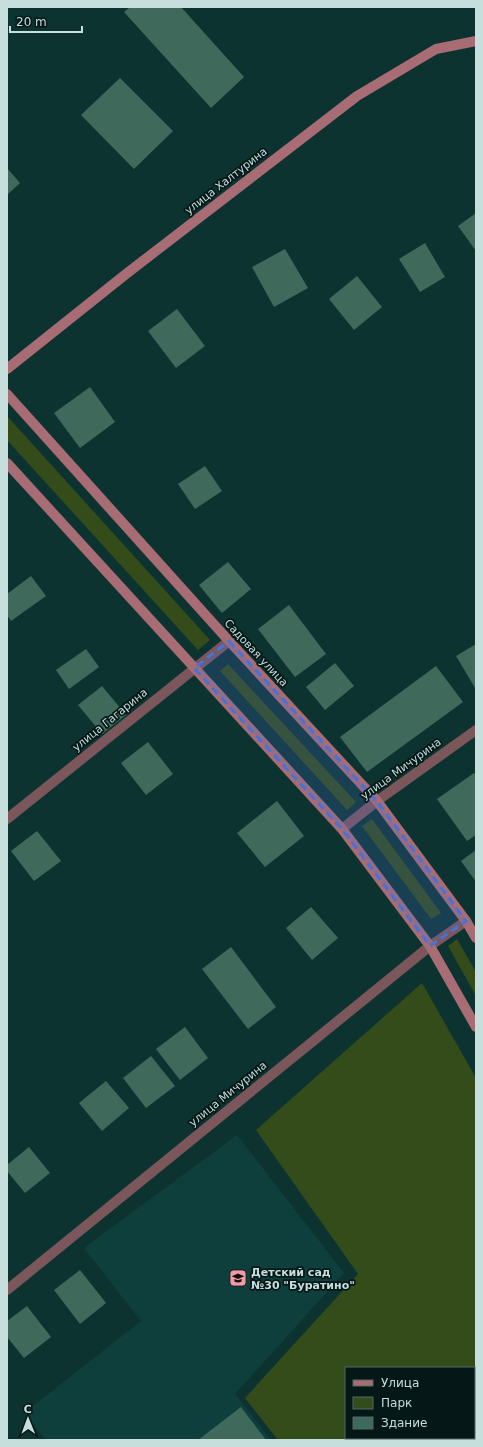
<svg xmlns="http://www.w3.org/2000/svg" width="483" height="1447" font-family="'DejaVu Sans',sans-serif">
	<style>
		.built { fill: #0f3f3d }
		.green { fill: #334c19; fill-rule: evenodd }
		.building { fill: #3f695b }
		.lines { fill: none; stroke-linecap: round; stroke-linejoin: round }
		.street { stroke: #7b565a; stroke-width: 10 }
		.secondary { stroke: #a76c74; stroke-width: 10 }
		.marked { fill: #4772d9; fill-opacity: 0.2; stroke: #4772d9; stroke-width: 3; stroke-dasharray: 8 5; stroke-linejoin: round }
		.labels { text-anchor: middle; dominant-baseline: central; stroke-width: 3.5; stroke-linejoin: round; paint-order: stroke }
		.street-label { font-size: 11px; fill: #c6dfdd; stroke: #051817 }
		.poi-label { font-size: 11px; font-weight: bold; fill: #c6dfdd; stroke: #051817; text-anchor: start }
	</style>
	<rect width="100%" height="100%" fill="#0d3331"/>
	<polygon class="built" points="237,1135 344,1273 235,1394 271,1440 46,1440 24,1413 141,1321 84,1248"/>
	<g class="green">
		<polygon points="7,416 210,640 198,650 7,440"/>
		<polygon points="228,664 356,802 347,810 220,671"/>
		<polygon points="372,819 441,913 431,919 362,826"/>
		<polygon points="457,939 476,972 476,996 448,946"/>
		<path d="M422,983l54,95v362h-198l-33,-42 113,-124 -102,-144zM346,1368h128v70h-128z"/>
	</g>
	<g class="building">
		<polygon points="130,7 181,7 244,77 211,108 124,12"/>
		<polygon points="120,78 173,131 134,169 81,115"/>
		<polygon points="7,168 20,183 7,195"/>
		<polygon points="476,213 476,251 458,226"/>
		<polygon points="425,243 445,277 420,292 399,259"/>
		<polygon points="285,249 308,288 274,307 252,267"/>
		<polygon points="357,276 382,307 354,330 329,299"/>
		<polygon points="177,309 205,346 176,368 148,331"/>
		<polygon points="90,387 115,422 80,448 54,413"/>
		<polygon points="205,466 222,491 195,509 178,484"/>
		<polygon points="228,562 251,589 222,613 199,585"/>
		<polygon points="31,576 46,596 11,621 7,615 7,594"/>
		<polygon points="289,605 326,654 295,677 258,629"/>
		<polygon points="476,644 476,687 475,688 456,656"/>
		<polygon points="86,649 99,667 69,689 56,670"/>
		<polygon points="335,663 354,686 325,710 306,687"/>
		<polygon points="436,666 463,702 367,772 340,737"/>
		<polygon points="102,686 126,715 102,734 78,705"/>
		<polygon points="148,742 173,774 146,795 121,763"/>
		<polygon points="474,773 476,776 476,835 467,841 437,799"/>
		<polygon points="277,801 304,836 265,867 237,833"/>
		<polygon points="37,831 61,861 34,881 11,851"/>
		<polygon points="476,850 476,882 461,861"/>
		<polygon points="311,907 338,938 312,960 286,928"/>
		<polygon points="231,947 276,1007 248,1029 202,969"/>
		<polygon points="185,1027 208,1058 180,1080 156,1049"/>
		<polygon points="151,1056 175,1086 146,1108 123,1078"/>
		<polygon points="106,1081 129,1108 102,1131 79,1103"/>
		<polygon points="29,1147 50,1173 25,1193 7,1171 7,1165"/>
		<polygon points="80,1270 106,1303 80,1324 54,1290"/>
		<polygon points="27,1306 51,1337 24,1358 7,1337 7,1321"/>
		<polygon points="241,1407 266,1440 198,1440"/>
	</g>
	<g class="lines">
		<g class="street">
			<polyline points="7,819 229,641"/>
			<polyline points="342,829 377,801 476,730"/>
			<polyline points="7,1290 430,946 466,921"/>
		</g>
		<g class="secondary">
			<polyline points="7,369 126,274 357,96 436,49 476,41"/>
			<polyline points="7,394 229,641 377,801 466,921 476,938"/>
			<polyline points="7,463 342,829 430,946 476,1027"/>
		</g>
	</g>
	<path class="marked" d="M229,641l148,160 89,120 -36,25 -88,-117 -148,-161z"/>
	<defs>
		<g id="school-square" transform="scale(0.9)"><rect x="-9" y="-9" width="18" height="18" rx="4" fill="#f49aa6" stroke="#051817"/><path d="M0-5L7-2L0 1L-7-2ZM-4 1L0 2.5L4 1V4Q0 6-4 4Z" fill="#111"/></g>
	</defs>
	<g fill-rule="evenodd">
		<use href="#school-square" x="238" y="1278"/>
	</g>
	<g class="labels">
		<g class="street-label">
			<text transform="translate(226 181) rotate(-38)">улица Халтурина</text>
			<text transform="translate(256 653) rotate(47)">Садовая улица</text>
			<text transform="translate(110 720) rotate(-39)">улица Гагарина</text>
			<text transform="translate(401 769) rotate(-36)">улица Мичурина</text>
			<text transform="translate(228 1094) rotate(-39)">улица Мичурина</text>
		</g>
		<g class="poi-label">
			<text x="251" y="1272">Детский сад<tspan x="251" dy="13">№30 "Буратино"</tspan></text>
		</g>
	</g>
	<rect width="483" height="1447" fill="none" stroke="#c6dfdd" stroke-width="16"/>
	<rect x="345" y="1367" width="130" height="72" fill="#051817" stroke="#526866"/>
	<rect x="353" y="1380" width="20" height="6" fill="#a76c74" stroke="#526866"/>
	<text x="381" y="1387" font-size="12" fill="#c6dfdd">Улица</text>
	<rect x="353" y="1397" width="20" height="12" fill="#334c19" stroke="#526866"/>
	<text x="381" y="1407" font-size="12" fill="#c6dfdd">Парк</text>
	<rect x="353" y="1417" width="20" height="12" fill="#3f695b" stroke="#526866"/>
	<text x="381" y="1427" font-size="12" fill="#c6dfdd">Здание</text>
	<g transform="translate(28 1419) rotate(359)" stroke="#051817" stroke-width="3" paint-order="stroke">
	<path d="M0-3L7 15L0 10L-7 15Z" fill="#c6dfdd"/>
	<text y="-6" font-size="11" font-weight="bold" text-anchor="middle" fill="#c6dfdd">С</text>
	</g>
	<path d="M10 26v6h72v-6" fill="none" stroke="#c6dfdd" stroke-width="2"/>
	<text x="16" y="26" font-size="12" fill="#c6dfdd" stroke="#051817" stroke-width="3" paint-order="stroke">20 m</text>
</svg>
